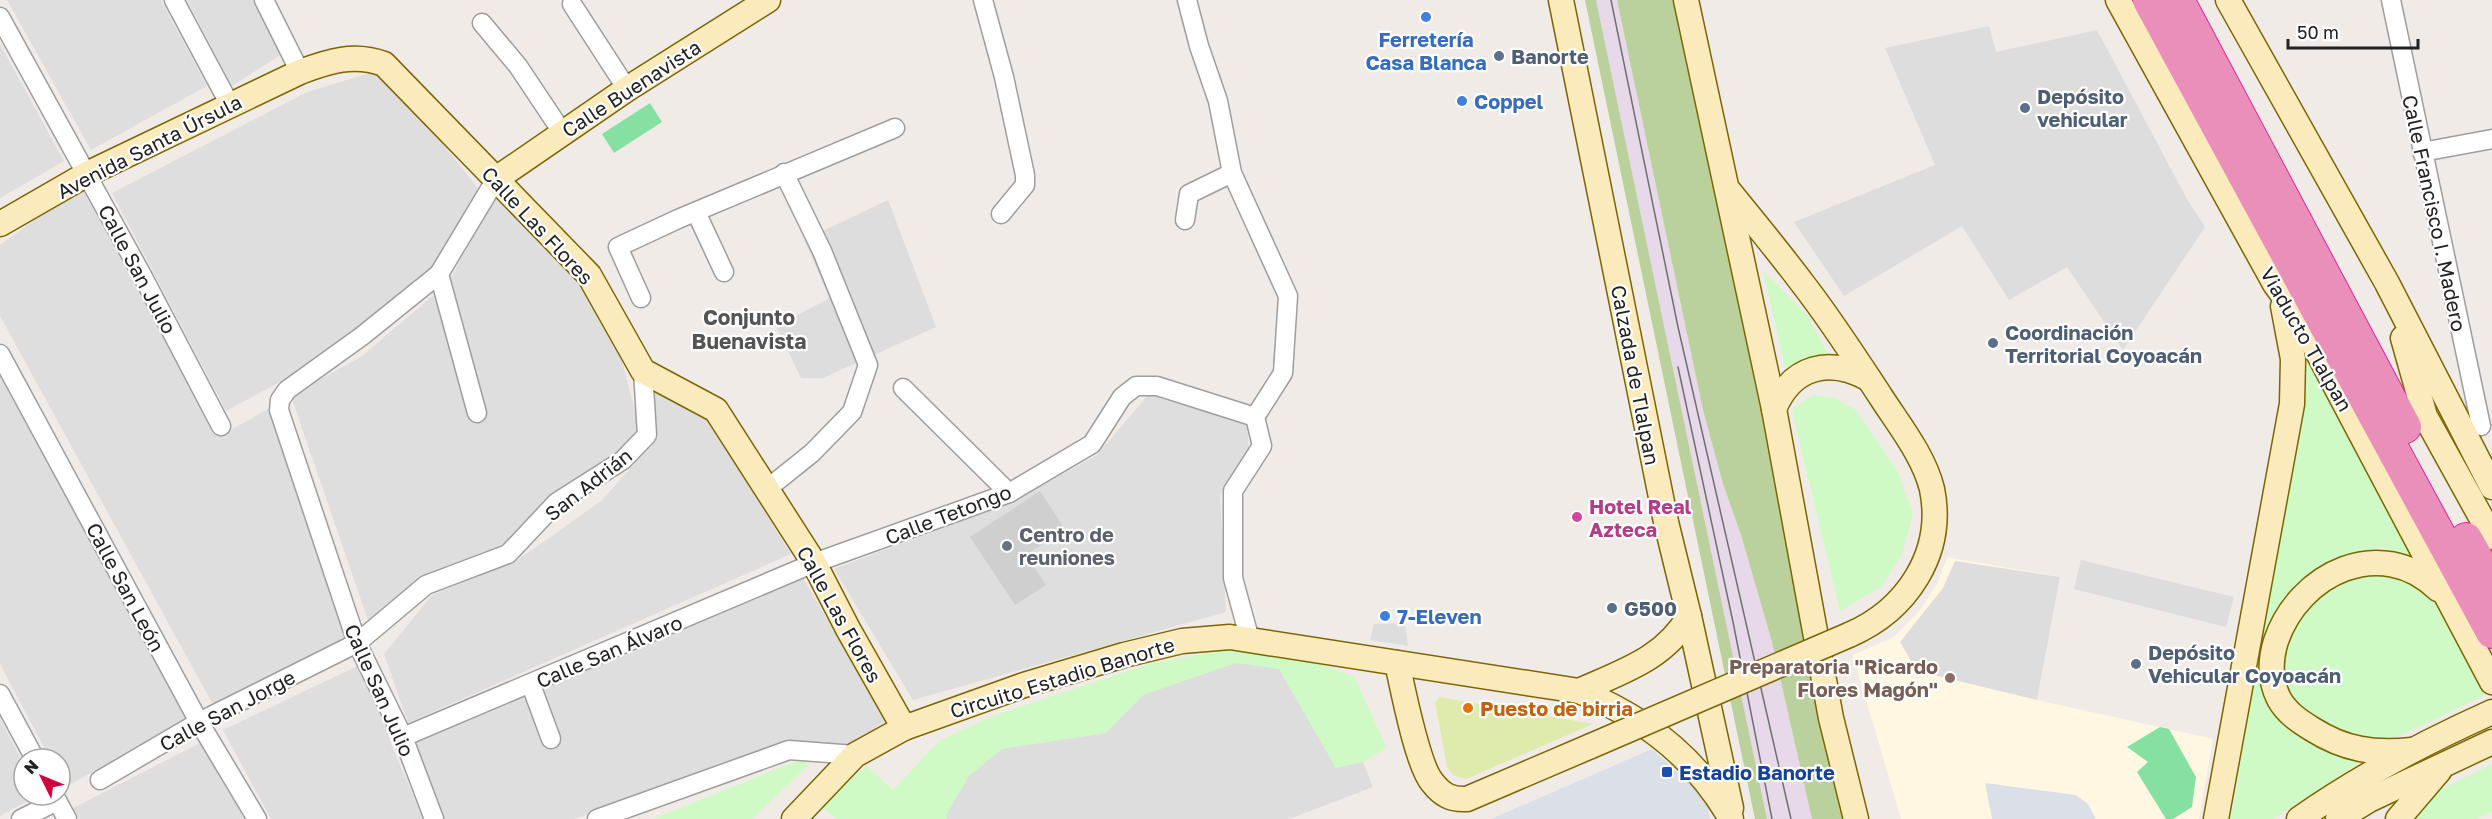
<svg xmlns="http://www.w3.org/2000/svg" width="2492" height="819" font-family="'Golos Text',sans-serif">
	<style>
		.residential { fill: #dfdede }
		.industrial { fill: #e8d9ea }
		.education { fill: #fff7e2 }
		.religious { fill: #cfcfcf }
		.grass { fill: #deebad }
		.forest { fill: #bbd19b }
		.park { fill: #d0fac5 }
		.pitch { fill: #85e1a2 }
		.parking { fill: #ddd }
		.plaza { fill: #dbdfe7 }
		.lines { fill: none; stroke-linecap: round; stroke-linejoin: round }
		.street-casing { stroke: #9e9e9e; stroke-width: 21 }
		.secondary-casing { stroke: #7c6503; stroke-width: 27 }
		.highway-casing { stroke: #de259b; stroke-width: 34 }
		.street { stroke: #fff; stroke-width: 18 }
		.secondary { stroke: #fbebbc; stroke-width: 24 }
		.highway { stroke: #e98fba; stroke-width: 32 }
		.tram { stroke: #6f6f6f; stroke-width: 1.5 }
		.secondary-bridge-casing { stroke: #7c6503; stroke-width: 27; stroke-linecap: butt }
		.secondary-bridge { stroke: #fbebbc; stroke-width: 24 }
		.shop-dot { fill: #3f7fe0; stroke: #fff; stroke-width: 2 }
		.service-dot { fill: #5c6f8a; stroke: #fff; stroke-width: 2 }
		.hotel-dot { fill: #d1479c; stroke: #fff; stroke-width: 2 }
		.worship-dot { fill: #6b7280; stroke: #fff; stroke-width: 2 }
		.education-dot { fill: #8d6e63; stroke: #fff; stroke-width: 2 }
		.food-dot { fill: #e8710a; stroke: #fff; stroke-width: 2 }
		.transit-dot { fill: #1a4fb4; stroke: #fff; stroke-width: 2 }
		.labels { text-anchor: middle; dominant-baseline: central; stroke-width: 4.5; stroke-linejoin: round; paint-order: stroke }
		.shop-label { font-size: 20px; font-weight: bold; fill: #366cbe; stroke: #fff; text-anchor: start }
		.service-label { font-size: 20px; font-weight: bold; fill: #4e5e75; stroke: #fff; text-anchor: start }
		.street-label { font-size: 20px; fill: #212121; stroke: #fff }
		.hotel-label { font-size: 20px; font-weight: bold; fill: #b23c85; stroke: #fff; text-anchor: start }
		.worship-label { font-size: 20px; font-weight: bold; fill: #5b616d; stroke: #fff; text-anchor: start }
		.education-label { font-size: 20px; font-weight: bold; fill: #785e54; stroke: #fff; text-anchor: end }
		.food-label { font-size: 20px; font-weight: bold; fill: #c56008; stroke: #fff; text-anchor: start }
		.transit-label { font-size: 20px; font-weight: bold; fill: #164399; stroke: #fff; text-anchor: start }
		.neighbourhood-label { font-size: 21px; font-weight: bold; fill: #545454; stroke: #fff }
	</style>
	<rect width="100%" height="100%" fill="#f1ebe7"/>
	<g class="residential">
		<polygon points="7,0 161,0 207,86 91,150"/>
		<polygon points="187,0 258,0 282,54 232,86"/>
		<polygon points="0,44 64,161 0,198"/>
		<polygon points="373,72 395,84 481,192 440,263 315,363 226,411 112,193 307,92"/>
		<polygon points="81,187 218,437 272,407 360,644 217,712 0,316 0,245"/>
		<polygon points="498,193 581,280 620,353 640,431 585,487 502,548 426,577 372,632 291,396 362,356 448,283"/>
		<polygon points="0,367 191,719 65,787 60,778 60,759 50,759 0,664"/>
		<polygon points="653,389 705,415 791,554 408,723 384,654 432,595 515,562 601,501 658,438"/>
		<polygon points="1148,395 1247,424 1249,448 1220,494 1226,612 913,700 834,569 1014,501 1097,455"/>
		<polygon points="802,576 886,721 847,747 793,741 616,806 574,819 444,819 413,743 526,696 547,748 561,743 544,689"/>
		<polygon points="366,662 391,744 423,819 271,819 223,730"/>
		<polygon points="0,719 24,764 24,795 38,795 0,816"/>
		<polygon points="204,741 246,819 79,819 73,808"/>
	</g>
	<polygon class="industrial" points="1596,0 1617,0 1703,410 1723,484 1741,535 1772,642 1812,819 1767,819"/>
	<polygon class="education" points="1947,557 2060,577 2037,700 2213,739 2199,819 1901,819 1853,655 1894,637 1921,609 1938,582"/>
	<polygon class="religious" points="1040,491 1065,529 1026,555 1046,585 1015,605 970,537"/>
	<polygon class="grass" points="1440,697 1593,724 1466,779 1454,776 1447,767 1435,702"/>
	<g class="forest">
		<polygon points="1585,0 1596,0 1767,819 1755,819"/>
		<polygon points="1617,0 1675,0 1846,819 1812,819 1772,642 1741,535 1723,484 1703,410"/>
	</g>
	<g class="park">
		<polygon points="1763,270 1808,316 1829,356 1785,368"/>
		<polygon points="2293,336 2422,570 2382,547 2333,559 2294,586 2274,617 2263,671 2267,701 2285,722 2320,747 2361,762 2273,819 2229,819 2233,808 2303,389"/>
		<polygon points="1812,395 1835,398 1856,410 1898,472 1913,514 1902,555 1881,587 1840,611 1792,410"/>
		<polygon points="2378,572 2405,579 2438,603 2486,695 2400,736 2371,740 2322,726 2290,699 2280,661 2293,626 2316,599 2348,578"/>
		<polygon points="1224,650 1309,660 1354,677 1387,748 1363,762 1336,768 1279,669 1143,695 1106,733 1002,749 946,815 947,819 836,819 821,806 840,786 867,766 893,790 939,741 992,716 1152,663"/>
		<polygon points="804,758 810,764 752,819 653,819"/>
		<polygon points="2492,764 2492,812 2477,819 2406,819 2425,797"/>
	</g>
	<g class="pitch">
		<polygon points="650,103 662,122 614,153 602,134"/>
		<polygon points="2160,727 2169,729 2196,777 2192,807 2173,819 2166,819 2137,772 2148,762 2127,747"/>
	</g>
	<g class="parking">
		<polygon points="1989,26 1996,52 2097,30 2187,199 2205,227 2123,350 2067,267 2009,300 1962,226 1844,296 1794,222 1935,165 1885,48"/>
		<polygon points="888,200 936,327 823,378 801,378 776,326 830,298 804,240"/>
		<polygon points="2081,560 2234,597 2226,627 2074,589"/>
		<polygon points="1955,561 2060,577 2037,700 1917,671 1900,642 1943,588"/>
		<polygon points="1405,623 1408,646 1370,640 1374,624"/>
		<polygon points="1236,663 1279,669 1336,768 1363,762 1373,787 1289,819 947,819 946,815 969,776 1002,749 1106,733 1143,695"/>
	</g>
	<g class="plaza">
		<polygon points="1652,749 1706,798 1710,819 1491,819"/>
		<polygon points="1985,783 2076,795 2088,804 2096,819 1992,819"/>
	</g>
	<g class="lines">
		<g class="street-casing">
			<g id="street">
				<polyline points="174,0 230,105"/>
				<polyline points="264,0 300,72"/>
				<polyline points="983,0 1004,77 1025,175 1025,185 1001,214"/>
				<polyline points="1187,0 1199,46 1218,101 1232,173 1288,296 1283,373 1255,417 1262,446 1233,491 1233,578 1250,640"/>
				<polyline points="2391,0 2481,426"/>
				<polyline points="572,4 627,89"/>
				<polyline points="0,17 143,277 221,426"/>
				<polyline points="482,23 518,66 562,132"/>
				<polyline points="2422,152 2492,139"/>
				<polyline points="696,212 724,272"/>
				<polyline points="1185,220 1189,194 1232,173"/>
				<polyline points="439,274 477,413"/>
				<polyline points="641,298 618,247 678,219 895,128"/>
				<polyline points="0,354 199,722 257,819"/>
				<polyline points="903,388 1009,493"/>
				<polyline points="767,489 812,453 852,412 868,365 822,251 784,173"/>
				<polyline points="531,685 551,739"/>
				<polyline points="0,694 35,759"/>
				<polyline points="403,737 814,563 1009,493 1092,444 1122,397 1136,386 1157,386 1255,417"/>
				<polyline points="100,780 199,722 357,643 426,585 508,554 557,502 623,460 647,435 643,371"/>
				<polyline points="54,795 67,819"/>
				<polyline points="21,819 57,801"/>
				<polyline points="434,819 403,737 357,643 279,410 280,400 287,390 362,336 439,274 496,179"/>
				<polyline points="597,819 789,750 855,755"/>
			</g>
		</g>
		<g class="secondary-casing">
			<g id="secondary">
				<polyline points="1561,0 1666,522 1689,616 1731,808"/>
				<polyline points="1686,0 1774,409 1831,718 1856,819"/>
				<polyline points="2118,0 2275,284 2299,317 2492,682"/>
				<polyline points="2228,0 2387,283 2492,487"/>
				<polyline points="496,179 627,89 768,0"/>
				<path d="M1729,191c25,31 50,61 74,93 28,36 53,75 78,113 18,28 43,59 51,92 13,64 -25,121 -83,146"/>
				<path d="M0,224l87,-50 213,-102c29,-11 54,-19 84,-8l205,211 54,96 73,39 98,153 34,66 56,99"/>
				<polyline points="2403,338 2425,416 2492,537"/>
				<path d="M1774,409c18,-43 55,-52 95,-30"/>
				<path d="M1397,663c6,26 20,101 35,119 10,13 19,18 35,17l124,-53"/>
				<path d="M1579,691c42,-19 86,-32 110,-75"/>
				<path d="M2412,750c-38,4 -67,0 -100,-21 -13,-8 -25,-16 -33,-30 -9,-18 -9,-39 -3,-58 23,-68 105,-107 162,-52"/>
				<path d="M794,819l61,-64 49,-27 120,-43 100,-30 58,-14 48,-4 349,54c65,26 117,66 152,128"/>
				<polyline points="2216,819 2292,404 2293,359 2283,306"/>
				<path d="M2299,819c60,-42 126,-77 193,-107"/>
				<polyline points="2338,819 2369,800 2492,742"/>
				<polyline points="2398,819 2439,771"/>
			</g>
		</g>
		<g class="highway-casing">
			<g id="highway">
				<polyline points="2149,0 2492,632"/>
				<polyline points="2178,0 2405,427"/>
				<polyline points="2466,539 2492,585"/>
			</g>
		</g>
		<use href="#street" class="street"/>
		<use href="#secondary" class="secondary"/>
		<use href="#highway" class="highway"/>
		<g class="tram">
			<polyline points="1611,0 1678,327 1791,819"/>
			<polyline points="1678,367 1733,622 1772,819"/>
		</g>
		<g class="secondary-bridge-casing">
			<polyline id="secondary-bridge" points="1591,746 1849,635"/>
		</g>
		<use href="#secondary-bridge" class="secondary-bridge"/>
	</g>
	<g class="shop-dot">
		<circle cx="1426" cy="17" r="6"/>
		<circle cx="1462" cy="101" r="6"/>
		<circle cx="1385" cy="616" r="6"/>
	</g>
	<g class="service-dot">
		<circle cx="1499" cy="56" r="6"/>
		<circle cx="2025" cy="108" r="6"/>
		<circle cx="1993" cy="343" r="6"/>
		<circle cx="1612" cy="608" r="6"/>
		<circle cx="2136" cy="664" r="6"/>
	</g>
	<circle class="hotel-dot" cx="1577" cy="517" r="6"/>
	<circle class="worship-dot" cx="1007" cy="546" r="6"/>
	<circle class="education-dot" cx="1950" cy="678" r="6"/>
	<circle class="food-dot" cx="1468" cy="708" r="6"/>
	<rect class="transit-dot" x="1661" y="766" width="12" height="12" rx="3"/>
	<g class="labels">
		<g class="shop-label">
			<text x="1426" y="39" text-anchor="middle">Ferretería<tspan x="1426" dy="23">Casa Blanca</tspan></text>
			<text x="1474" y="101">Coppel</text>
			<text x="1397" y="616">7-Eleven</text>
		</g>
		<g class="service-label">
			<text x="1511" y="56">Banorte</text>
			<text x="2037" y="96">Depósito<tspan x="2037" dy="23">vehicular</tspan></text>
			<text x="2005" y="332">Coordinación<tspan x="2005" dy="23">Territorial Coyoacán</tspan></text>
			<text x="1624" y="608">G500</text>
			<text x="2148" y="652">Depósito<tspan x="2148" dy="23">Vehicular Coyoacán</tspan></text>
		</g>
		<g class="street-label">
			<text transform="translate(631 88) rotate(-33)">Calle Buenavista</text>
			<text transform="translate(149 146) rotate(-27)">Avenida Santa Úrsula</text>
			<text transform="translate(2435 213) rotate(78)">Calle Francisco I. Madero</text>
			<text transform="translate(538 225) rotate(47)">Calle Las Flores</text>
			<text transform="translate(138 269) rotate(62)">Calle San Julio</text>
			<text transform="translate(2307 339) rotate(60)">Viaducto Tlalpan</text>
			<text transform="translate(1636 375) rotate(79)">Calzada de Tlalpan</text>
			<text transform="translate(588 484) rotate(-38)">San Adrián</text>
			<text transform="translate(948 514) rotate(-21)">Calle Tetongo</text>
			<text transform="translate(126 587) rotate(62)">Calle San León</text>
			<text transform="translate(840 614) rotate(61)">Calle Las Flores</text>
			<text transform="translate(609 651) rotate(-23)">Calle San Álvaro</text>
			<text transform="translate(1062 677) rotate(-17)">Circuito Estadio Banorte</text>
			<text transform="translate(380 690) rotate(66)">Calle San Julio</text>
			<text transform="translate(227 710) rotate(-28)">Calle San Jorge</text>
		</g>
		<g class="hotel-label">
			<text x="1589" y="506">Hotel Real<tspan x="1589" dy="23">Azteca</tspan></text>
		</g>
		<g class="worship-label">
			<text x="1019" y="534">Centro de<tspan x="1019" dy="23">reuniones</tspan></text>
		</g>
		<g class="education-label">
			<text x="1938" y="666">Preparatoria "Ricardo<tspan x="1938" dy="23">Flores Magón"</tspan></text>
		</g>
		<g class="food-label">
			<text x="1480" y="708">Puesto de birria</text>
		</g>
		<g class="transit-label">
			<text x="1679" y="772">Estadio Banorte</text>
		</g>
		<g class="neighbourhood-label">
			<text x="749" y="317">Conjunto<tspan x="749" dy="24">Buenavista</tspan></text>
		</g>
	</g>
	<g transform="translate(42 777) rotate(313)"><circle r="28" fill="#ffffff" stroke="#a6a6a6" stroke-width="1.5"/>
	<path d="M0-4.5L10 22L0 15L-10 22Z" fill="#d1003e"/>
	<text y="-9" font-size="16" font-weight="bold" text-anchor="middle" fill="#212121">N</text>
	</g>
	<path d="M2288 39v9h130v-9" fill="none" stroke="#212121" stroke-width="3"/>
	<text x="2297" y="39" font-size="18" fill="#212121" stroke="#ffffff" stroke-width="4.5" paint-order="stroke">50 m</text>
</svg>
